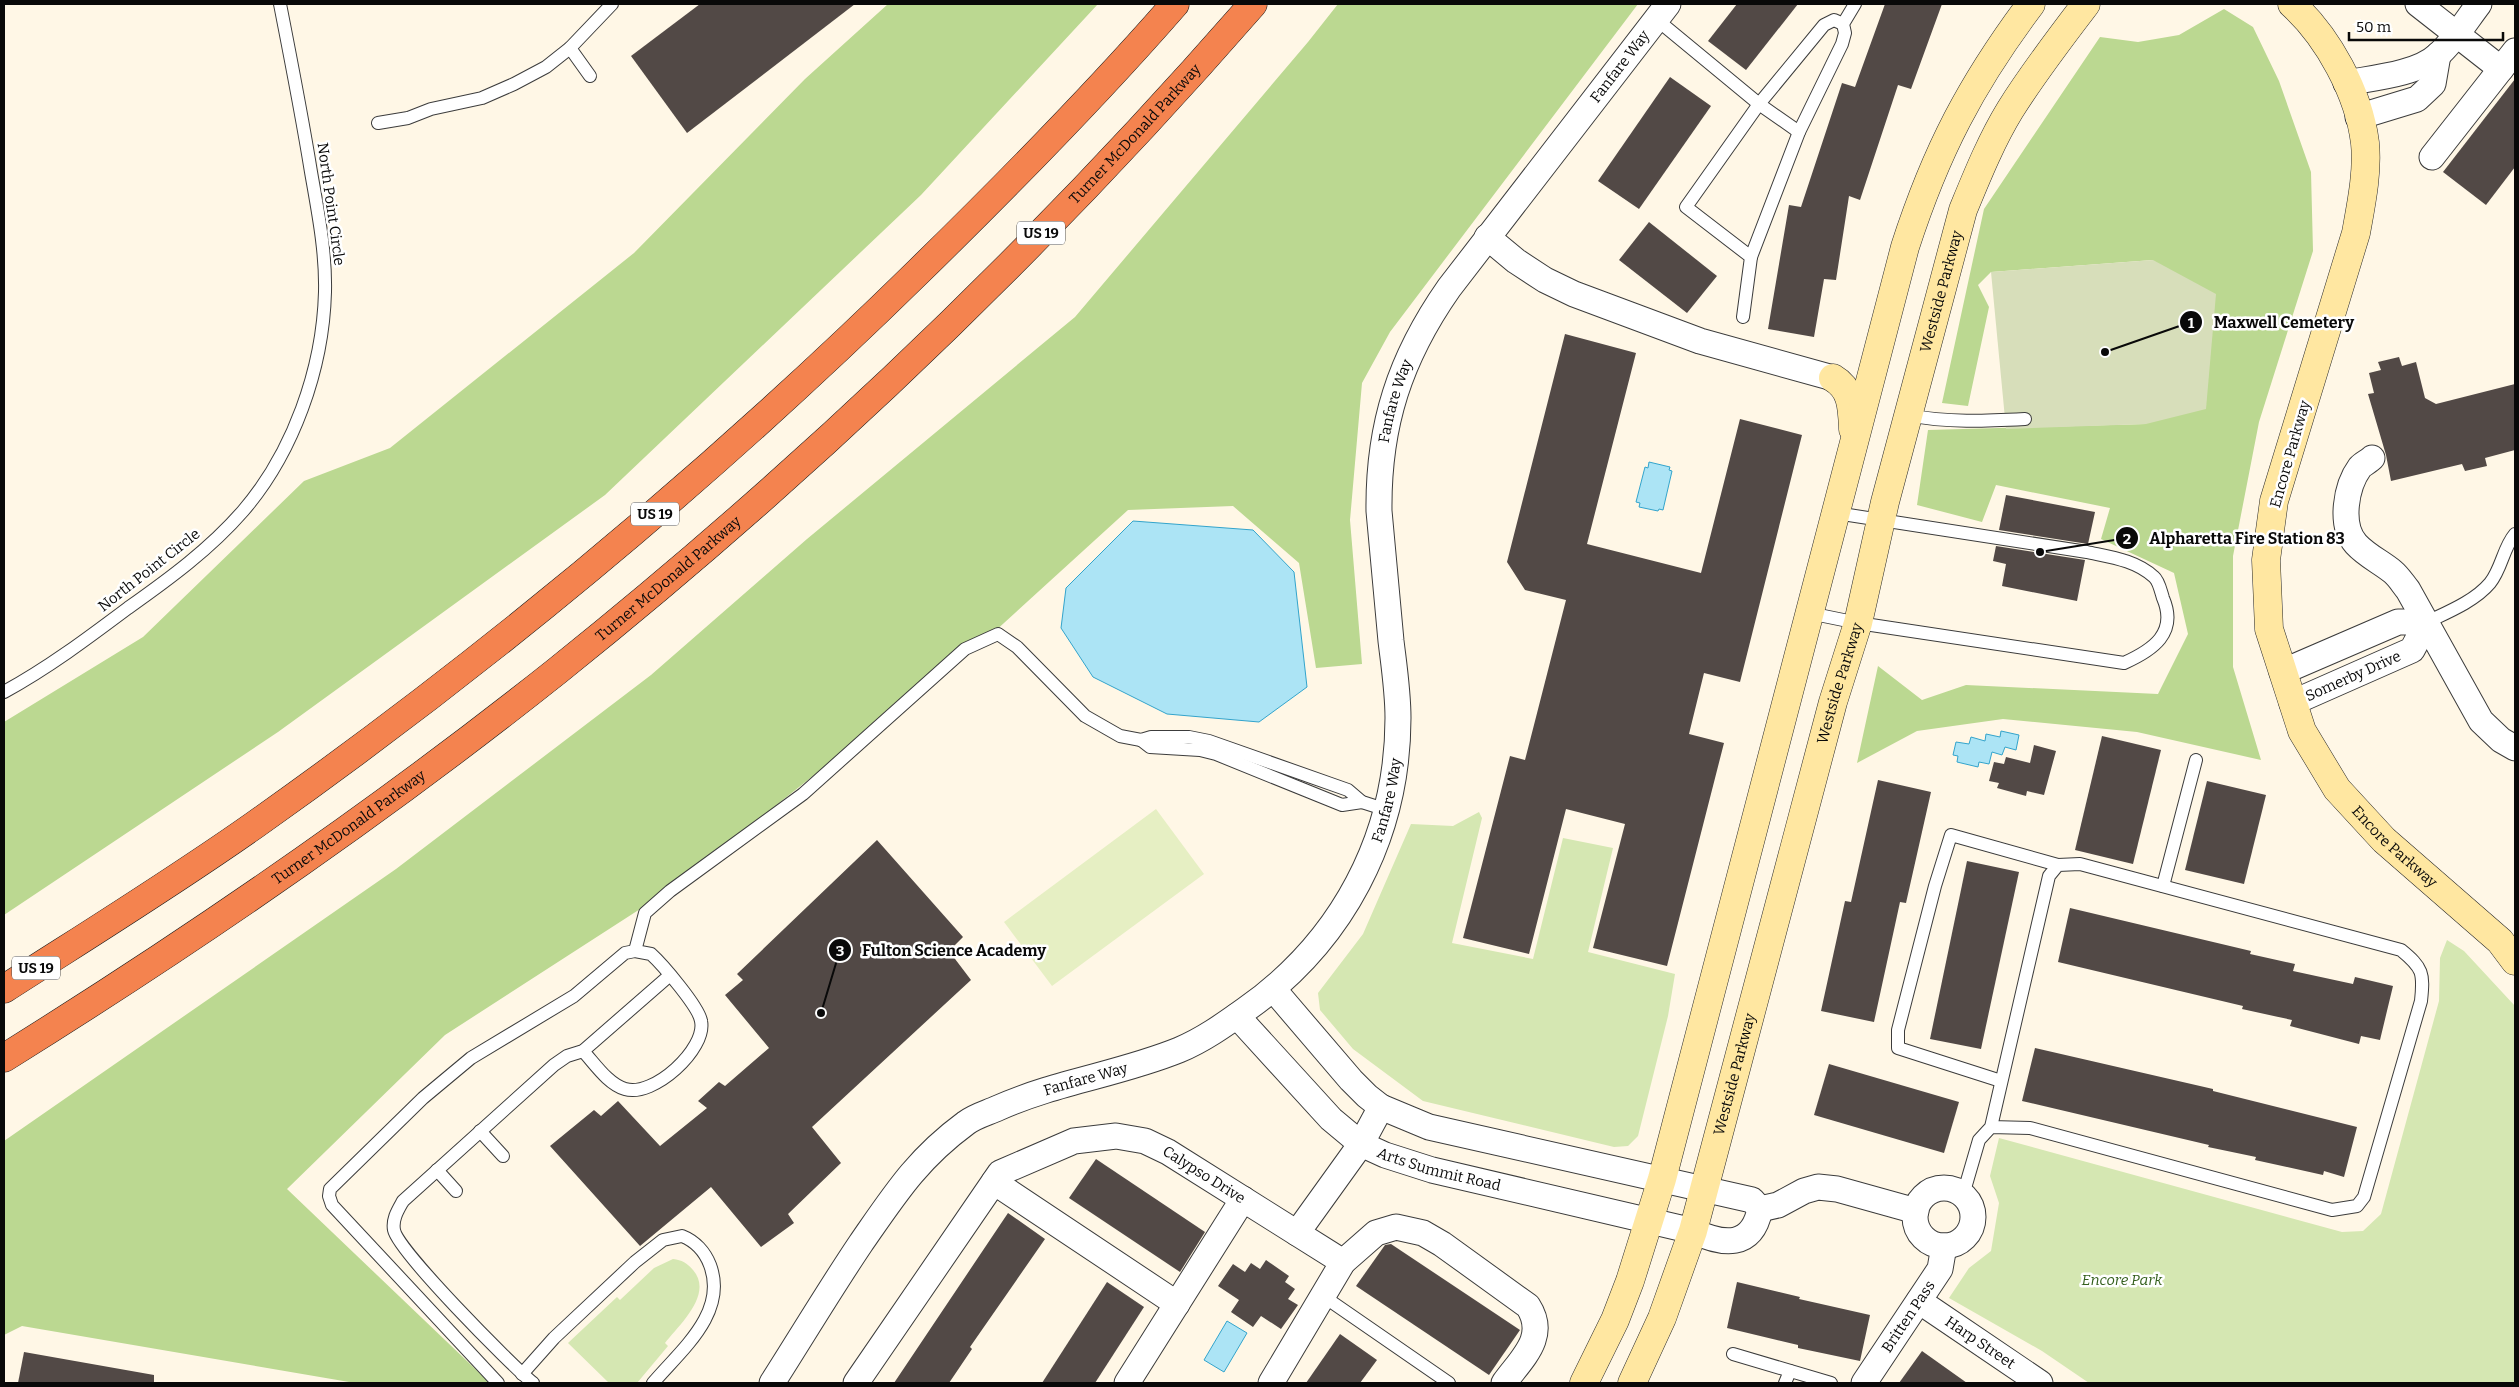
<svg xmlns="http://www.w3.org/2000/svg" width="2519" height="1387" font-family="Bitter,serif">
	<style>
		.green { fill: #d5e7b2 }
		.forest { fill: #bbd891 }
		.cemetery { fill: #d7deba }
		.pitch { fill: #e6efc3 }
		.water { fill: #ace4f5; stroke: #33a4cc }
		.building { fill: #524946 }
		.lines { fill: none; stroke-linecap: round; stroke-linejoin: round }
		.lane-casing { stroke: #3c3c3c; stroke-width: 14 }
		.street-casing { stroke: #3c3c3c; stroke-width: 27 }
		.secondary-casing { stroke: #2b2b2b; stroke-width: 29 }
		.highway-casing { stroke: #1a1a1a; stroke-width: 29 }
		.lane { stroke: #fff; stroke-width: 12 }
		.street { stroke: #fff; stroke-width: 25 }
		.secondary { stroke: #ffe7a1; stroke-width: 28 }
		.highway { stroke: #f4834f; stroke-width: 28 }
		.labels { text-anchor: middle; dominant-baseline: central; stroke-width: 5; stroke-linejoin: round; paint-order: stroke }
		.shield { fill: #fff; stroke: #535353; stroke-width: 1 }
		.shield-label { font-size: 14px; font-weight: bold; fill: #090909 }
		.street-label { font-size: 15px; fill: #090909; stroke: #fff }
		.park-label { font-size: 15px; font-style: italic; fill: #335f1c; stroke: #fff }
		.leader { fill: none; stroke: #090909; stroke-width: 2 }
		.callout-dot { fill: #090909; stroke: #fff; stroke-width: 2 }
		.mark-label { font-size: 15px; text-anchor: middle; font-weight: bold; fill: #fff }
		.callout-label { font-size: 16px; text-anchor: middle; font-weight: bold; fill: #090909; stroke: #fff; stroke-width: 5; stroke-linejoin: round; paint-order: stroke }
	</style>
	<rect width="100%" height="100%" fill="#fff7e6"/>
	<g class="green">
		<polygon points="1479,812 1482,818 1452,943 1533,959 1563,838 1613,848 1588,952 1675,974 1668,1016 1638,1136 1628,1146 1614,1147 1423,1101 1353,1049 1320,1010 1318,993 1363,934 1411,824 1453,826"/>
		<polygon points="2447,940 2464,951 2515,1006 2515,1383 2089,1383 2042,1351 1949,1298 1969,1268 1991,1251 1999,1203 1990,1176 1999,1138 2342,1232 2363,1231 2381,1214 2439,1001 2440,958"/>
		<path d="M673,1259c9,1 14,4 20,11 21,24 -14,55 -28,73l3,3 -31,37h-28l-41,-40 49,-46 3,3 34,-32z"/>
	</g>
	<g class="forest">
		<polygon points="888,4 1098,4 921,195 605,495 278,732 4,915 4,722 143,637 304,481 390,448 634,253 805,79"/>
		<polygon points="1338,4 1638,4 1390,332 1362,383 1350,520 1362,664 1316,668 1299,563 1233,506 1128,510 993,633 668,891 445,1035 287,1189 490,1383 355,1383 22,1326 4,1335 4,1141 396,869 651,675 807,539 1075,317 1308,42"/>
		<polygon points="2224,9 2253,27 2279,81 2311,172 2313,251 2259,422 2233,556 2233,667 2261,760 2137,732 2003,719 1917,731 1857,763 1878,666 1922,700 1966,685 2158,694 2188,634 2174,573 2101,539 2110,508 1996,485 1982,522 1917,505 1928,430 2146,424 2153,260 1991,272 1978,285 1989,307 1968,406 1942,403 1984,209 2100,37 2138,42 2179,35"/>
	</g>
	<polygon class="cemetery" points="2153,260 2216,294 2206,409 2146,424 2006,429 1991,272"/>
	<polygon class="pitch" points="1156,809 1204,874 1052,986 1004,922"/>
	<g class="water">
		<polygon points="1649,462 1670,467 1669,470 1672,471 1663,510 1659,509 1658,511 1639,507 1640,503 1636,502 1645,467 1648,468"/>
		<polygon points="1133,521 1253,530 1294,572 1307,687 1259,722 1167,714 1093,677 1061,628 1066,588"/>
		<polygon points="2001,731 2019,735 2016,750 2005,747 2002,755 1992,752 1989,764 1979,762 1978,767 1957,762 1958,756 1953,755 1956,742 1969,744 1971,737 1985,741 1986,734 2000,737"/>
		<polygon points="1227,1321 1247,1333 1224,1372 1204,1360"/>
	</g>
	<g class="building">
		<polygon points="700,4 855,4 687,133 631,56"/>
		<polygon points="1737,4 1798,4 1746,70 1708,41"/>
		<polygon points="1885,4 1942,4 1911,89 1898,85 1860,200 1849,196 1836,280 1824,279 1814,337 1768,329 1789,205 1801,207 1842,83 1855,87"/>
		<polygon points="1670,77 1711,106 1639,209 1598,181"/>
		<polygon points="2515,79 2515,167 2486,205 2443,172"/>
		<polygon points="1649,222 1717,276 1687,313 1619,260"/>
		<polygon points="1565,334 1636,353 1587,544 1701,573 1740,419 1802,435 1740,682 1704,673 1689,734 1724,743 1667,966 1593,948 1625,824 1566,809 1529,954 1463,938 1510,756 1525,760 1566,600 1525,590 1507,562"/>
		<polygon points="2399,357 2402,366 2416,362 2425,398 2436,404 2515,384 2515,450 2485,458 2487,466 2465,471 2462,464 2391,481 2386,455 2368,394 2374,393 2369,373 2381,370 2378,362"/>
		<polygon points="2006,495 2095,512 2088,544 1999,530"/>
		<polygon points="1996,546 2085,560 2077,601 2002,586 2006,564 1993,561"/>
		<polygon points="2102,736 2161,750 2133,864 2075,850"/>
		<polygon points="2034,745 2056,751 2044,795 2027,791 2026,796 1997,788 1999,783 1989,781 1994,762 2004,764 2006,757 2030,763"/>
		<polygon points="1878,780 1931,792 1906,903 1900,902 1874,1022 1821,1011 1845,901 1851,902"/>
		<polygon points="2207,781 2266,795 2244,884 2185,870"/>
		<polygon points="877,840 963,937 949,951 971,980 812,1127 841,1163 788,1214 794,1223 761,1247 711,1187 640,1246 550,1146 594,1110 601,1116 618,1101 660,1146 707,1108 698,1101 719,1082 725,1086 769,1048 725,995 743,980 737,974"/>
		<polygon points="1967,861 2019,872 1981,1049 1930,1039"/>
		<polygon points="2070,908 2251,951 2250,954 2295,964 2293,971 2353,984 2355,977 2393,986 2380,1040 2361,1036 2359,1044 2290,1026 2292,1020 2242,1009 2243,1006 2058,962"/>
		<polygon points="2035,1048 2213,1089 2213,1091 2357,1127 2344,1177 2324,1171 2323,1175 2255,1160 2256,1157 2208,1147 2209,1145 2022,1101"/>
		<polygon points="1829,1064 1959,1102 1944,1153 1814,1115"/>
		<polygon points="1096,1159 1205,1232 1180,1272 1069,1198"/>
		<polygon points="1008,1213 1045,1239 970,1347 972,1349 949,1383 894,1383"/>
		<polygon points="1391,1244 1520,1330 1489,1375 1356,1286 1385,1245"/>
		<polygon points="1266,1260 1289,1276 1285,1282 1295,1289 1288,1299 1298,1305 1281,1329 1261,1316 1253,1327 1231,1312 1239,1300 1218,1286 1233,1264 1245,1272 1251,1263 1260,1269"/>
		<polygon points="1107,1282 1144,1307 1095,1383 1042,1383"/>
		<polygon points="1737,1282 1800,1297 1799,1299 1870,1315 1860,1361 1798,1348 1798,1345 1727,1328"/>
		<polygon points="1340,1334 1377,1360 1360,1383 1306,1383"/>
		<polygon points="1922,1351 1967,1383 1899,1383"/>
		<polygon points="24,1352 154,1375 154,1383 18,1383"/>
	</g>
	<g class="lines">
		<g class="lane-casing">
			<g id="lane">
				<polyline points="1656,19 1759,104 1799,132"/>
				<polyline points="570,48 590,76"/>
				<polyline points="378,123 408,118 431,109 482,98 514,84 546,67 570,48 612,4"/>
				<polyline points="1751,257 1799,132 1842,44 1845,33 1843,24 1855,4"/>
				<polyline points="1743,317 1751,257 1686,207 1759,104 1824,25 1834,20 1843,24"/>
				<path d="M1908,415c39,8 78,6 117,4"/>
				<path d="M1809,613l49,10 266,40c29,-13 54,-30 39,-65 -2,-6 -4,-17 -9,-21 -18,-17 -44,-20 -67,-25l-251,-39"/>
				<path d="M2427,622c21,-10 48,-21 63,-39 12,-15 13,-35 25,-49"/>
				<path d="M4,692c44,-24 84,-54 124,-84 41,-29 82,-59 115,-97 50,-58 80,-142 82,-219 1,-40 -7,-80 -14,-120 -9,-56 -20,-112 -31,-168"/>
				<polyline points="1141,740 1150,747 1200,750 1216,754 1342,805 1362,802"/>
				<polyline points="2163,886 2196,760"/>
				<polyline points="635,951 645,913 670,891 803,794 965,649 998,634 1017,647 1085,716 1120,736 1141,740 1151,737 1189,737 1209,741 1348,790 1362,802 1387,810"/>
				<polyline points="2001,1081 1898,1048 1898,1030 1935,886 1951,835 2058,865"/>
				<polyline points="480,1131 503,1156"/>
				<polyline points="437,1170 456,1191"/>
				<path d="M1963,1195l16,-55 12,-13 39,1 302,82 25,-4 7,-9 57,-196c3,-28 2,-33 -20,-51l-321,-86 -22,1 -9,11 -58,251"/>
				<polyline points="1323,1296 1449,1383"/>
				<polyline points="1733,1354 1831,1383"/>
				<path d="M522,1374l32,-36 81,-76 28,-22 19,-4c13,5 23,16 28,29 18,48 -29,85 -57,118"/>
				<path d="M498,1383l-166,-178 -3,-9 1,-7 93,-91 48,-40 103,-62 51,-43 10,-2 16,3c11,10 48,53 50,67 6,28 -48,77 -76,68 -17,-5 -30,-25 -42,-38"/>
				<path d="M533,1383c-22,-18 -135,-132 -139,-153 -2,-11 4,-20 9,-29l151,-136 13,-9 16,-5 86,-75"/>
				<polyline points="1785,1383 1790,1371"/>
			</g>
		</g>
		<g class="street-casing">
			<g id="street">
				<polyline points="2418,4 2501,69"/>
				<path d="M2346,83c27,-5 72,-9 92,-28 16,-14 28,-34 41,-51"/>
				<polyline points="2358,117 2417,99 2433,84 2438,55"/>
				<polyline points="2432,157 2515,51"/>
				<polyline points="1487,237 1516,261 1545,280 1574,294 1700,341 1833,378"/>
				<path d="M2372,458c-3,3 -9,6 -12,9 -14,19 -21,58 -4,77 11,12 25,18 37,28 6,5 10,12 15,18l73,131 20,19 14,8"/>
				<polyline points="2282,672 2398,622 2427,622 2412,650 2292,703"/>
				<path id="s1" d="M1237,1016l94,103 30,25 24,11 47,15 261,61c30,14 59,18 67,-22l-8,-9 -323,-73 -48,-20 -14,-11 -16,-16 -77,-90"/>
				<polyline points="994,1182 1177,1304"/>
				<circle cx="1944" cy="1217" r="29"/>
				<polyline points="1760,1209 1778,1205 1804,1191 1818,1187 1837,1189 1916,1211"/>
				<polyline points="1297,1233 1361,1144 1381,1107"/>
				<path id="s2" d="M1919,1301l121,82"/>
				<path id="s3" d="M772,1383c30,-47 58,-94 89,-140 34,-49 56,-84 105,-120 9,-7 21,-10 32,-15 58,-26 122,-34 181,-58 24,-10 45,-25 66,-40 97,-68 153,-173 153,-292 0,-26 -4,-52 -7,-77 -4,-44 -8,-87 -12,-130 -1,-86 21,-153 70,-223l219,-284"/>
				<path id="s4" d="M856,1383l144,-210 74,-32 42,-5 29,5 23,11 175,110"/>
				<polyline points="1127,1383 1243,1199"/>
				<path d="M1271,1383l72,-121 33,-29 20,-6 27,6 19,11 86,62c20,31 -6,52 -24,77"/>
				<path id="s5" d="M1864,1383l76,-114 4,-23"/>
			</g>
		</g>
		<g class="secondary-casing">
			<g id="secondary">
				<path id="s6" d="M2292,4c36,33 67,89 73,139 3,29 -4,62 -9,90l-82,268 -8,59 3,69 33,102 35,58 47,51 116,101 15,20"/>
				<path d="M1833,378c19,11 19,30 20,51"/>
				<path d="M1584,1383l31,-63 15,-39 32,-102 243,-932c31,-96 66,-163 126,-243"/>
				<path id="s7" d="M1632,1383l30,-65 31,-87 140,-529 25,-79 27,-121 78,-292c14,-34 28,-69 47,-100 23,-37 50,-72 76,-106"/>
			</g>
		</g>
		<g class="highway-casing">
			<g id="highway">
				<path d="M4,989c84,-54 170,-107 252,-165 236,-167 456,-350 663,-553 88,-86 175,-174 256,-267"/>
				<path id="s8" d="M4,1058c191,-119 377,-247 553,-387 251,-201 485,-425 696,-667"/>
			</g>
		</g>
		<use href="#lane" class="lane"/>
		<use href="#street" class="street"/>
		<use href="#secondary" class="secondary"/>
		<use href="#highway" class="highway"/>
	</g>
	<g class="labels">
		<g class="shield">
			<rect x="1017" y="221.5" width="48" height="23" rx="4"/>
			<rect x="631" y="502.5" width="48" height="23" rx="4"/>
			<rect x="12" y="956.5" width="48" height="23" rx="4"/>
		</g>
		<g class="shield-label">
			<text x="1041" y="233">US 19</text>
			<text x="655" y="514">US 19</text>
			<text x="36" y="968">US 19</text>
		</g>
		<g class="street-label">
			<text stroke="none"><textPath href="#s3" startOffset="1698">Fanfare Way</textPath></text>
			<text stroke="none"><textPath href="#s8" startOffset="1465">Turner McDonald Parkway</textPath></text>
			<text transform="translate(331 204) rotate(82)">North Point Circle</text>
			<text stroke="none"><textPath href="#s7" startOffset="1136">Westside Parkway</textPath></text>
			<text stroke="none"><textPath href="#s3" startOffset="1292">Fanfare Way</textPath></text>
			<text transform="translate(2290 454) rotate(-74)">Encore Parkway</text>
			<text transform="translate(149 570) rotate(-38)">North Point Circle</text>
			<text stroke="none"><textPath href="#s8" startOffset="820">Turner McDonald Parkway</textPath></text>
			<text transform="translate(2353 676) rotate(-24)">Somerby Drive</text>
			<text stroke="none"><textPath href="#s7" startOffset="731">Westside Parkway</textPath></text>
			<text stroke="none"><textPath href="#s3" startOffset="889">Fanfare Way</textPath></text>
			<text stroke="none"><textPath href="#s8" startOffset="415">Turner McDonald Parkway</textPath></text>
			<text stroke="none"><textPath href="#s6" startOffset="916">Encore Parkway</textPath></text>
			<text stroke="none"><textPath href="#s7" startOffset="326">Westside Parkway</textPath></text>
			<text stroke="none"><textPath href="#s3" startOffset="454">Fanfare Way</textPath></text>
			<text stroke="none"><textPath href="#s1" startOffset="261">Arts Summit Road</textPath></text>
			<text stroke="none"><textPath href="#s4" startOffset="475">Calypso Drive</textPath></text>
			<text stroke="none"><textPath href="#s5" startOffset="80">Britten Pass</textPath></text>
			<text stroke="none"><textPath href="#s2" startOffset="74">Harp Street</textPath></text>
		</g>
		<g class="park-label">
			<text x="2122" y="1280">Encore Park</text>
		</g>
	</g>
	<path class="leader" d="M2105 352L2191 322M2040 552L2127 538M821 1013L840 950"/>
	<g class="callout-dot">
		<circle cx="2105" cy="352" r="5"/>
		<circle cx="2040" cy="552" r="5"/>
		<circle cx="821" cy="1013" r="5"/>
		<circle cx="2191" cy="322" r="12"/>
		<circle cx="2127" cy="538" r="12"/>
		<circle cx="840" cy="950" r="12"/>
	</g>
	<g class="mark-label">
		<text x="2191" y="328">1</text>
		<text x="2127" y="544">2</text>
		<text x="840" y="956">3</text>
	</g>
	<g class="callout-label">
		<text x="2284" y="328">Maxwell Cemetery</text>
		<text x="2247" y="544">Alpharetta Fire Station 83</text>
		<text x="954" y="956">Fulton Science Academy</text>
	</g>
	<rect width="2519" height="1387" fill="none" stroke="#090909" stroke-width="10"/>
	<path d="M2349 32v8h154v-8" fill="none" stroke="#090909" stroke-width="2.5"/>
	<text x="2356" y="32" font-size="15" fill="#090909" stroke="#ffffff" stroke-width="4" paint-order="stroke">50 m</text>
</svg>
